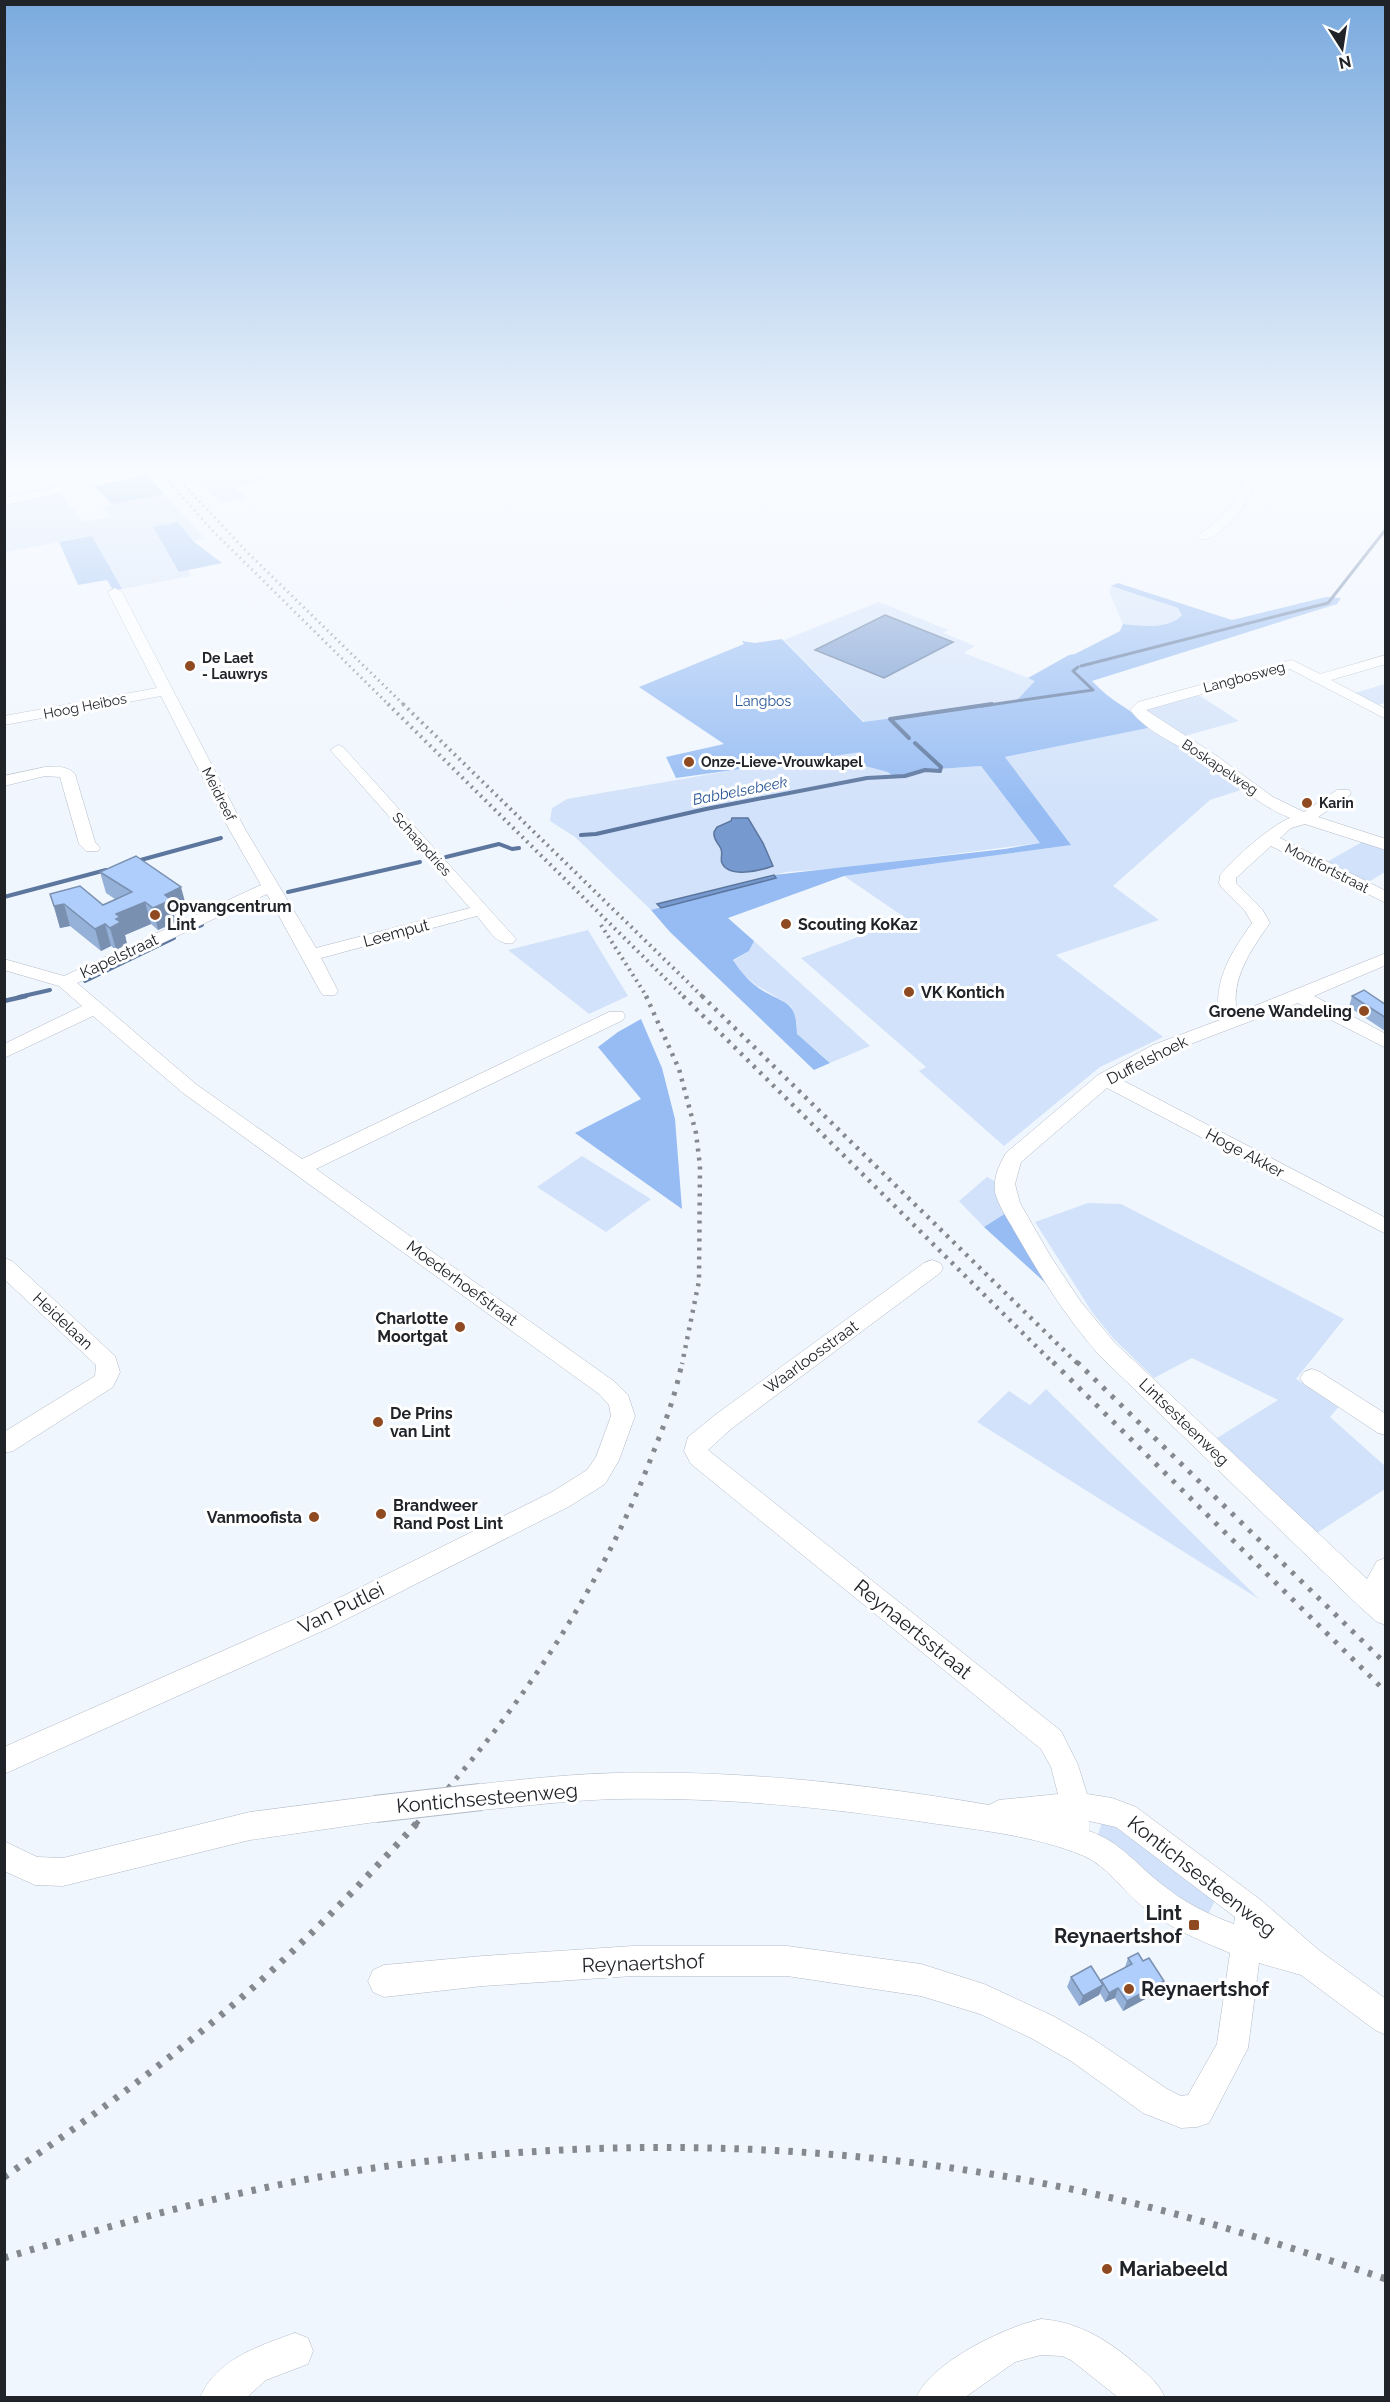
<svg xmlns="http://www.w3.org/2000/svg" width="1390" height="2402" font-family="Raleway,sans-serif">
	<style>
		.green { fill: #d2e2fa }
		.forest { fill: #96bcf3 }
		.water { fill: #769ad0; stroke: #5c769e; stroke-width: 1.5 }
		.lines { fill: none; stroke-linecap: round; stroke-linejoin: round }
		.stream-far2 { stroke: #5c769e; stroke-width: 3 }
		.stream-far1 { stroke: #5c769e; stroke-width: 4 }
		.stream { stroke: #5c769e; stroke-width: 4.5 }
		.minor-casing { stroke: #b2bac7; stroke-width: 1 }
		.minor { fill: #fff; fill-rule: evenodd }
		.rail-far4 { stroke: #84898f; stroke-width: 3; stroke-dasharray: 1.5 4; stroke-linecap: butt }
		.rail-far3 { stroke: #84898f; stroke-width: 4; stroke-dasharray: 2 4.5; stroke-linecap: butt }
		.rail-far2 { stroke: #84898f; stroke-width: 4.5; stroke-dasharray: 3 6; stroke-linecap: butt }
		.rail-far1 { stroke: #84898f; stroke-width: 5; stroke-dasharray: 4 8; stroke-linecap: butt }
		.rail { stroke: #84898f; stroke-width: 7; stroke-dasharray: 4.5 9; stroke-linecap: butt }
		.minor-bridge-casing { stroke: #b2bac7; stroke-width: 28; stroke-linecap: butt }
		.minor-bridge { stroke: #fff; stroke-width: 26 }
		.wall { fill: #96b1d8 }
		.shaded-wall { fill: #7a90b0 }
		.building { fill: #afcefb; stroke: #7a90b0; stroke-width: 1.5 }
		.poi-dot { fill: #8f4a21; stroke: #fff; stroke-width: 2 }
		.labels { text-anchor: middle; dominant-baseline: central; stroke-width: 6; stroke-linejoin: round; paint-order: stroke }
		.far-poi-label { font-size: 14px; font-weight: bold; fill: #202328; stroke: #fff; text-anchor: start }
		.far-street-label { font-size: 14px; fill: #202328; stroke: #fff }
		.far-park-label { font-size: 14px; fill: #275597; stroke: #fff }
		.far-water-label { font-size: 15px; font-style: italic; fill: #285597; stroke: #fff }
		.poi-label { font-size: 16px; font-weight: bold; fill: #202328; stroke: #fff; text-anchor: start }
		.street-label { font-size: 16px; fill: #202328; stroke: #fff }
		.near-street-label { font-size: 20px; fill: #202328; stroke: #fff }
		.near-poi-label { font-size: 20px; font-weight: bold; fill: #202328; stroke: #fff; text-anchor: start }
	</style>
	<rect width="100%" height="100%" fill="#f0f6fe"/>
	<g class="green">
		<polygon points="189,473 259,473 267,480 234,487 246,497 221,503"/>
		<polygon points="59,492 83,522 109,517 102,506 164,494 205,539 193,541 178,522 179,572 188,570 191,576 122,589 92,536 5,552 5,503"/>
		<path d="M1111,586l67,22 4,7c-14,15 -40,11 -59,9l-14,-32z"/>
		<polygon points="879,602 948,630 943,633 975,646 964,653 1036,681 1017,700 864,722 784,640"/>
		<polygon points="1385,684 1385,703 1374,706 1351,694"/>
		<polygon points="1197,694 1239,721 1181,737 1145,711 1146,708"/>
		<polygon points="1153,727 1247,788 1210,800 1113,886 1159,920 1056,955 1163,1037 1100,1067 1004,1146 919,1071 926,1067 801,958 907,919 844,876 1070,845 1005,757"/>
		<polygon points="871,746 915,775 924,770 981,766 1040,843 843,868 786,872 658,904 661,908 651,910 575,837 550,821 552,808 567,799"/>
		<polygon points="1362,842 1385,850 1385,872 1367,883 1327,862"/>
		<polygon points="588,930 628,996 589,1014 508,950"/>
		<path d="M754,941l116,105 -40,17c-10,-11 -23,-19 -33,-29v-10l-6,-18 -35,-21 -17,-14 -6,-10 16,-10z"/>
		<polygon points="582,1156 651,1199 606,1232 537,1187"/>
		<polygon points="987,1177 996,1182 1006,1213 984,1227 959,1201"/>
		<polygon points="1088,1203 1121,1204 1344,1319 1296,1379 1340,1405 1330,1417 1385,1466 1385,1489 1317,1533 1217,1438 1278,1400 1192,1358 1154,1378 1113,1338 1092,1312 1035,1222"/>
		<polygon points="1046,1389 1259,1599 977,1422 1009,1391 1030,1405"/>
		<polygon points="1120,1821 1218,1895 1205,1920 1096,1841 1102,1822"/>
	</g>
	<g class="forest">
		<polygon points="124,473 129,476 147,475 164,494 112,504 88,480"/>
		<polygon points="178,522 193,541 222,563 179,572 153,527"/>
		<polygon points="92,536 122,589 113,590 107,580 78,585 59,542"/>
		<path d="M1118,583l114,37 94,-23 15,1 -4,6 -245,77c18,20 41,30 61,46l-148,30 66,88 -227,31 -116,42 26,23 -5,10 -16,9c8,13 20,26 34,33 22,12 29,10 30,41l33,29 -16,7 -144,-138 -19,-22 124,-32 -1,-3 231,-26 35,-6 -59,-77 -57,4 -9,5 -20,3 -7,-6 -27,-7v-13l-185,26 -10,-21 58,-13 -85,-57 105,-43 -2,-3 13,2 27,-4 81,83 232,-31 -78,9 18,-19 -7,-3 41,-23 6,-1 45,-23 3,-7c19,2 45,6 59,-9l-4,-7 -67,-22z"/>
		<polygon points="641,1019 662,1068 675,1119 682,1209 575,1133 641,1099 598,1047 618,1032"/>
		<polygon points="1006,1213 1051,1288 984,1227"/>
	</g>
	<g class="water">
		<polygon points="885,615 953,642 884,678 815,650"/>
		<path d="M732,818h16l15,25 10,23c-11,4 -44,13 -51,-3 -2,-4 1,-9 -1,-14 -3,-7 -8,-9 -7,-17l3,-5 14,-6z"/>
		<polygon points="774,875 776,878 661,908 657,904"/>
	</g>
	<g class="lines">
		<g class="stream-far2">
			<polyline points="1081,666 1328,603 1386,529"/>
			<polyline points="982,706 1093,690 1073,671 1078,667"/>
		</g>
		<g class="stream-far1">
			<polyline points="909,738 890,719 992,704"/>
			<polyline points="581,835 596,834 706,809 867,778 905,776 925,770 940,771 941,767 915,743"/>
			<polyline points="446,857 499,844 512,849 519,848"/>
			<polyline points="137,861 221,838"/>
			<polyline points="288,892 420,862"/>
			<polyline points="4,897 106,870"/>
			<polyline points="188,931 202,925"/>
			<polyline points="85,981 174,938"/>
			<polyline points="19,997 50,990"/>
		</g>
		<polyline class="stream" points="4,1001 26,996"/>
		<g class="minor-casing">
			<g id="minor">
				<polygon points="123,473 146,473 140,476 4,505 4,498"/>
				<path d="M1245,473h12c-7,26 -17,44 -39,60 -6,4 -10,7 -17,6l-2,-3 2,-3c26,-18 36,-28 44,-60z"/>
				<polygon points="1319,473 1357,473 1386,476 1386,483 1325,476"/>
				<path d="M115,588l7,4 123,237 71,119 154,-40 -137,-155 -3,-3 8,-5 5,2 173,192 -3,4c-16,4 -26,-16 -36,-27l-156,42 17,33 -3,4h-12l-3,-4 -53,-97 -190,89 120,102 105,74 307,-147h14l2,4 -2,4 -307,149 299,213 13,13 7,21 -16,44 -14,24 -35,22 -241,122 -325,146v-27l307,-135 241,-120 35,-22 9,-13 15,-41 -2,-11 -10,-11 -416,-301 -90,-77 -89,42v-14l78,-38 -23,-20 -55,-16v-11l60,17 197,-91 -32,-56 -68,-133 -157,29v-9l153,-28 -49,-96z"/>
				<path d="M1386,655v9l-55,16 55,29v10l-96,-50 -144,41 71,46 56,41 31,15 33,-22h12l2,3 -2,3 -31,21 68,22v11l-81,-26 -14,4 -11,10 106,53v12l-115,-57 -35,32v5l26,26 8,14c-19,27 -40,56 -33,90l149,-60v12l-72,31 72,38v14l-88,-45 -131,50 -47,26 266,139v16l-279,-146 -86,74 -6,22 5,19 31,54 30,45 34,41 252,236 10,-18 9,-3v67l-9,-3 -17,-15 -261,-252c-35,-40 -62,-84 -88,-130 -6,-10 -13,-21 -16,-33 -2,-14 4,-27 11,-39l92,-78 55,-30 67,-25c-8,-39 11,-67 32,-97l-7,-12 -24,-24 -2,-4 1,-7c11,-16 53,-52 70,-58 -32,-13 -56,-36 -84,-56 -24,-16 -58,-28 -76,-52l8,-8 154,-42 28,14z"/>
				<path d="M45,767c10,-1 23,-1 30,7l20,68 5,6 -2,3h-12l-7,-7 -19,-67 -15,-1 -41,10v-10z"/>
				<polygon points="4,1258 12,1261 115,1356 120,1372 113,1387 13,1451 4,1453 4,1432 95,1376 96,1365 4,1279"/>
				<path d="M932,1260l8,3 3,5 -3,5 -209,156 -23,21 353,281 17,34 9,29 25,4 24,9 126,94 58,50 66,48v36l-11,-5 -74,-55 -42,-12 -11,85 -39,75 -12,4 -16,1 -38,-15 -72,-52 -40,-23 -51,-24 -59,-18 -134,-20h-154l-150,10 -99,11 -11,-5 -5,-11 5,-11 11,-5 99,-9 150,-10h154l134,18 63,20 69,32 40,23 74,50 14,7 7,-1 29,-51 13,-91c-31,-13 -63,-26 -88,-47 -20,-16 -34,-39 -58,-50 -50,-21 -107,-26 -160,-34 -102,-15 -204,-25 -307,-23 -46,1 -91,7 -136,11l-10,-4 -4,-9 4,-9 10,-4c45,-5 91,-10 136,-11 124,-3 250,11 372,32l10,-5 59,-6 -7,-27 -10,-18 -350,-285 -7,-13 4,-14 27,-22 209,-152zM1089,1821l27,6 119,90 -1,7c-25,-9 -50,-22 -70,-38 -28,-21 -41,-43 -75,-55z"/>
				<polygon points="1312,1369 1320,1372 1386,1414 1386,1435 1378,1433 1304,1384 1300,1378 1304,1372"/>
				<polygon points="375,1796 385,1799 389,1809 385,1819 375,1822 250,1840 63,1886 35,1885 4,1871 4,1841 37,1857 63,1858 250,1812"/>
				<path d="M1041,2319c39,3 68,22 97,47 11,10 21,17 27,32h-46l-48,-38 -9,-4 -21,-1 -26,7 -51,36h-48c15,-36 89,-71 125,-79z"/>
				<path d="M295,2333l13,5 5,13 -5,13 -42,16 -20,18h-46c16,-39 59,-52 95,-65z"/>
			</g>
		</g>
		<use href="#minor" class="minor"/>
		<g class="rail-far4">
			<polyline points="161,473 213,531 390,706"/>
			<polyline points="173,473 248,553 405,706"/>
		</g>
		<g class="rail-far3">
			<polyline points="388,704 684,997"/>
			<polyline points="403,704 703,997"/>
			<polyline points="601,925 647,997"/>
		</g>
		<g class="rail-far2">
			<polyline points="646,996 679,1069 696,1133 700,1166 699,1281 682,1364"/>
			<polyline points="683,996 1054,1364"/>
			<polyline points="702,996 1078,1364"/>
		</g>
		<g class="rail-far1">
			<polyline points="1053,1362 1386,1692"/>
			<polyline points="1077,1362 1386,1664"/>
			<path d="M416,1824c99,-107 185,-234 237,-371 12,-30 23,-59 29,-91"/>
		</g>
		<g class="rail">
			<path d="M4,2177c92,-62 181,-128 263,-202 53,-48 102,-100 150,-152"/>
			<path d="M4,2258c115,-35 231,-68 350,-87 234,-36 480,-31 712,17 109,22 215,56 320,91"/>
		</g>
		<g class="minor-bridge-casing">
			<polyline id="minor-bridge" points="375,1809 481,1797"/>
		</g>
		<use href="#minor-bridge" class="minor-bridge"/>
	</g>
	<g class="wall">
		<polygon points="100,872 187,909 174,915 176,922 158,930 151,924 125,935 127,944 116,950 111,946 101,951 70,926 60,928 50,894 103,905 115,899 106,893"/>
		<polygon points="1352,996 1386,1005 1386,1029 1385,1031 1349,1007"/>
		<polygon points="1128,1958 1143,1961 1164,1981 1160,1991 1123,2011 1115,1998 1105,2002 1100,1993 1099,1995 1079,2006 1067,1987 1071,1977 1100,1981 1101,1980 1125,1967"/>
	</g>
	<g class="shaded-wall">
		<polygon points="181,887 187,909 174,915 176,922 158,930 153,908 165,895"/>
		<polygon points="145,902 151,924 125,935 127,944 116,950 110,928 116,914"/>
		<polygon points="64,904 70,926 60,928 54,906"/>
		<polygon points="105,924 111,946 101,951 95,929"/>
		<polygon points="1164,1981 1160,1991 1123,2011 1127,2001"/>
		<polygon points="1103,1985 1099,1995 1079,2006 1083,1996"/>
		<polygon points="1118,1988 1115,1998 1105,2002 1109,1993"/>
	</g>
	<g class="building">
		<polygon points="136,856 181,887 165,895 171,900 153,908 145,902 116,914 120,917 116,919 121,922 110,928 105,924 95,929 64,904 54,906 50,894 80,886 103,905 132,892 100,872"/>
		<polygon points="1364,990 1386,1005 1386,1018 1352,996"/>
		<polygon points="1138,1953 1143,1961 1149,1958 1164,1981 1127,2001 1118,1988 1109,1993 1101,1980 1132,1964 1128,1958"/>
		<polygon points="1091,1966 1103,1985 1083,1996 1071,1977"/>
	</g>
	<linearGradient id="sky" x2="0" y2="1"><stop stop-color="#7aaade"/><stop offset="0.58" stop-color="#f8fbff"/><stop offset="1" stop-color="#f8fbff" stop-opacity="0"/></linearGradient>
	<rect width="1390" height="809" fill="url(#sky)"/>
	<g class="poi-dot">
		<circle cx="190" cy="666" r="6"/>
		<circle cx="689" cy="762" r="6"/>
		<circle cx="1307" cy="803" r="6"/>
		<circle cx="155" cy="915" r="6"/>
		<circle cx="786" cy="924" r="6"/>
		<circle cx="909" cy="992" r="6"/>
		<circle cx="1364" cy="1011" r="6"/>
		<circle cx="460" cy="1327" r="6"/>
		<circle cx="378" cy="1422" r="6"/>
		<circle cx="381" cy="1514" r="6"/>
		<circle cx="314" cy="1517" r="6"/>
		<rect x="1188" y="1919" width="12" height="12" rx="3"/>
		<circle cx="1129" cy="1989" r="6"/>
		<circle cx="1107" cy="2269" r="6"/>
	</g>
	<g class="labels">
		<g class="far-poi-label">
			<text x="202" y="658">De Laet<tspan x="202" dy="16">- Lauwrys</tspan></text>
			<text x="701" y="762">Onze-Lieve-Vrouwkapel</text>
			<text x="1319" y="803">Karin</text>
		</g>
		<g class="far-street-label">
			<text transform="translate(1244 677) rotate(-15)">Langbosweg</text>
			<text transform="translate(85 706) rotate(-11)">Hoog Heibos</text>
			<text transform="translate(1220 767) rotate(34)">Boskapelweg</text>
			<text transform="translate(219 794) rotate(63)">Meidreef</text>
			<text transform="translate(422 844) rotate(48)">Schaapdries</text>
			<text transform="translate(1327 868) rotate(27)">Montfortstraat</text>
		</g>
		<g class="far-park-label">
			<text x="763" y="701">Langbos</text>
		</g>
		<g class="far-water-label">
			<text transform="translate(740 791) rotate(-11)">Babbelsebeek</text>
		</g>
		<g class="poi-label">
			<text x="167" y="906">Opvangcentrum<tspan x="167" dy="18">Lint</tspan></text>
			<text x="798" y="924">Scouting KoKaz</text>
			<text x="921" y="992">VK Kontich</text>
			<text x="1352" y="1011" text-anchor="end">Groene Wandeling</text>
			<text x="448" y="1318" text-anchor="end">Charlotte<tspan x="448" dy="18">Moortgat</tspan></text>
			<text x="390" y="1413">De Prins<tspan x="390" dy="18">van Lint</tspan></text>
			<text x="393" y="1505">Brandweer<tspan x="393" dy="18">Rand Post Lint</tspan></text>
			<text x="302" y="1517" text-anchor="end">Vanmoofista</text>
		</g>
		<g class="street-label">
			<text transform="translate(396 933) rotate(-15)">Leemput</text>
			<text transform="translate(119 956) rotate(-25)">Kapelstraat</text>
			<text transform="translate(1147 1060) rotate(-27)">Duffelshoek</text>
			<text transform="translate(1245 1153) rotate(28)">Hoge Akker</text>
			<text transform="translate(462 1283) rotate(36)">Moederhoefstraat</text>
			<text transform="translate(63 1321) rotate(43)">Heidelaan</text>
			<text transform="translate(811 1357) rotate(-36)">Waarloosstraat</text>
			<text transform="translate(1184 1422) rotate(44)">Lintsesteenweg</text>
		</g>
		<g class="near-street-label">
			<text transform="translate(341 1608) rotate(-26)">Van Putlei</text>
			<text transform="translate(913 1629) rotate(39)">Reynaertsstraat</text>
			<text transform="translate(487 1798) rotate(-5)">Kontichsesteenweg</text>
			<text transform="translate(1202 1876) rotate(38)">Kontichsesteenweg</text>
			<text transform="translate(643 1963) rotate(-2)">Reynaertshof</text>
		</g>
		<g class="near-poi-label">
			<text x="1182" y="1913" text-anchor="end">Lint<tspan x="1182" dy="23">Reynaertshof</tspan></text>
			<text x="1141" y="1989">Reynaertshof</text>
			<text x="1119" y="2269">Mariabeeld</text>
		</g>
	</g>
	<rect width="1390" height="2402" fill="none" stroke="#202328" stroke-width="12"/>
	<g transform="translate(1342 48) rotate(168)" stroke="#ffffff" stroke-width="4.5" paint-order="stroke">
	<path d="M0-4.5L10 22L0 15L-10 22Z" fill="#202328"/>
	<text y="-9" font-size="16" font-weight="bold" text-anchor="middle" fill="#202328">N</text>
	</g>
</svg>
